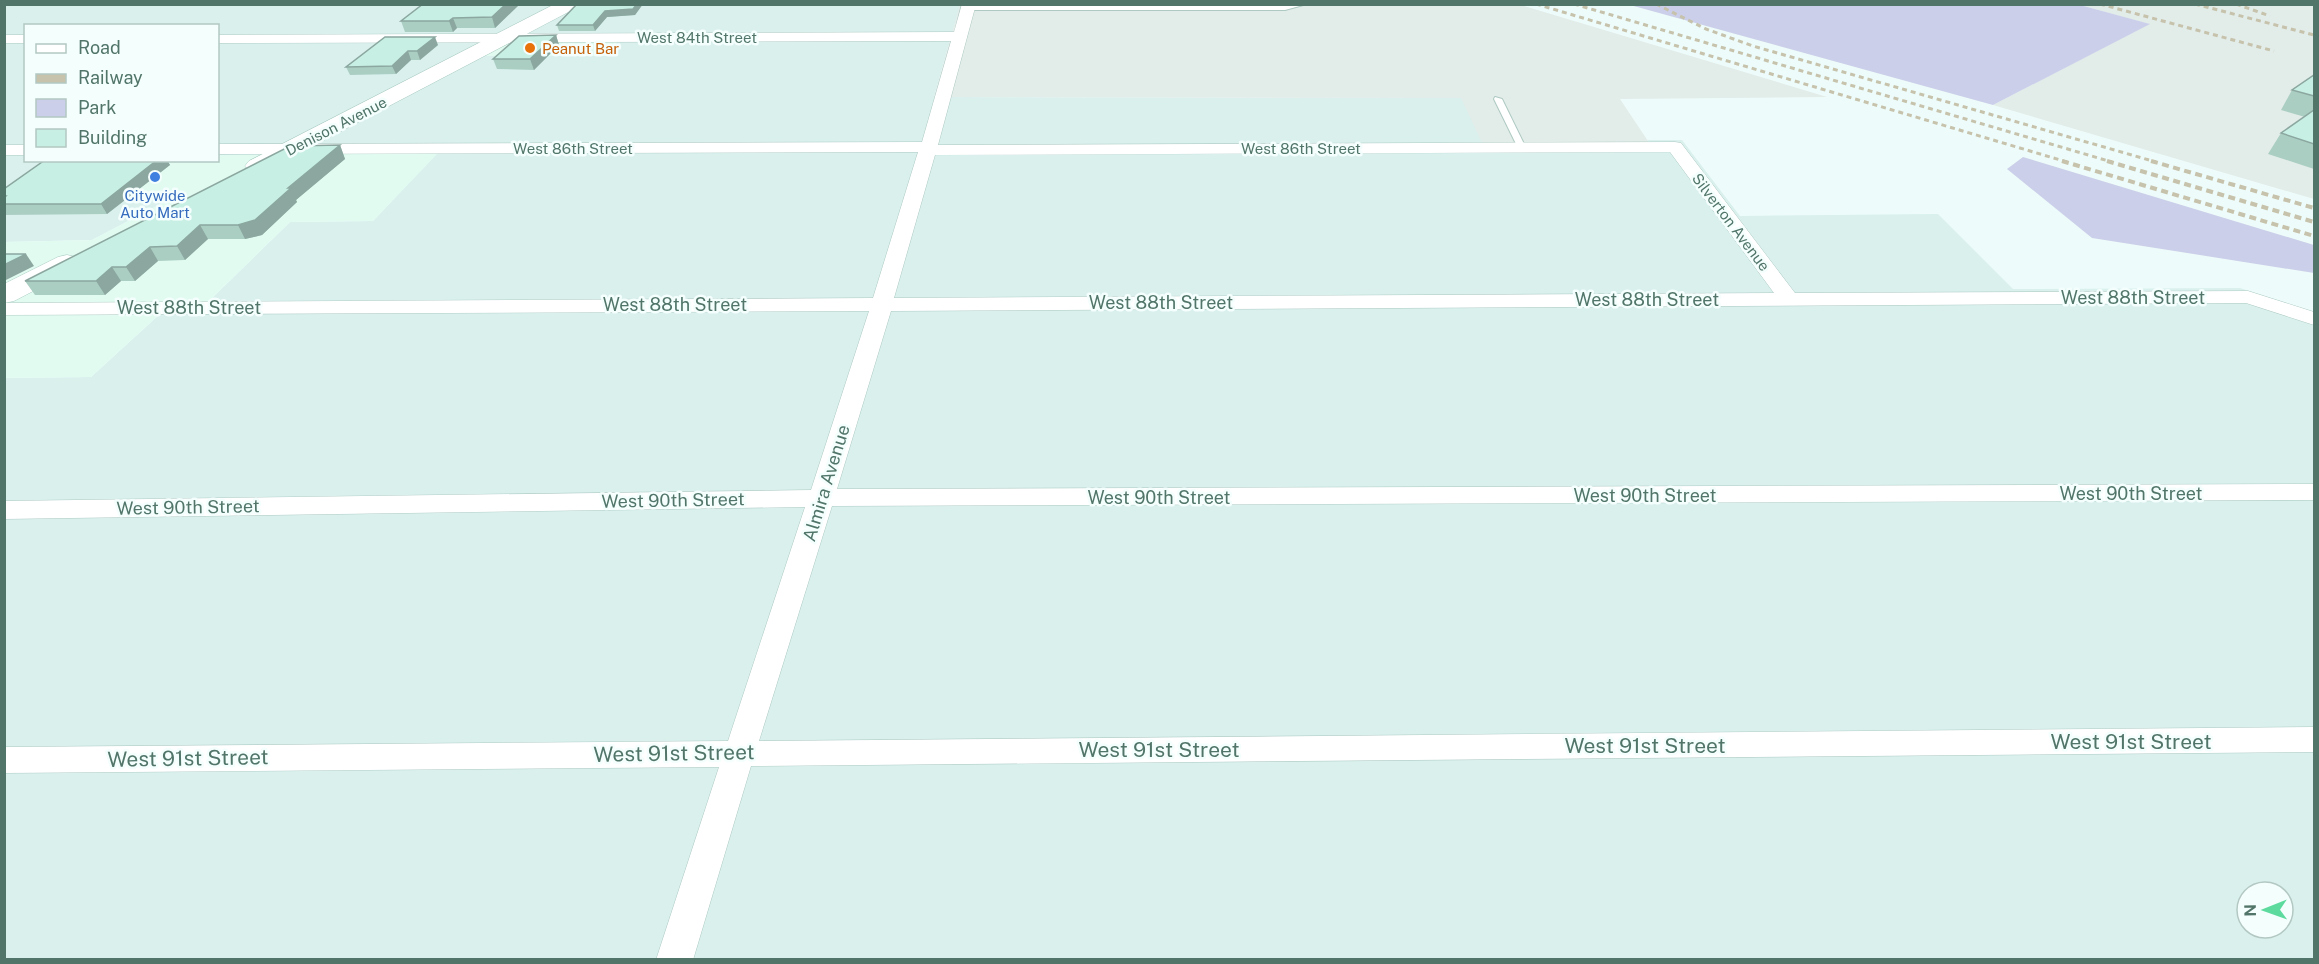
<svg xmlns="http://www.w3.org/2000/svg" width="2319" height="964" font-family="'Public Sans',sans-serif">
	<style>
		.residential { fill: #d9f0ed; fill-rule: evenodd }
		.commercial { fill: #e2fbf1 }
		.industrial { fill: #e2ece9 }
		.green { fill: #cccfe9 }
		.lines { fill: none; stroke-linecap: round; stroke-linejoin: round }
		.service-casing { stroke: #adc9c2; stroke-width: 2 }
		.minor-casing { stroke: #adc9c2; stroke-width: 1 }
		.secondary-casing { stroke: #acccc3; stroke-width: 1 }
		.service { fill: #fff; fill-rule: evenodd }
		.minor { fill: #fff; fill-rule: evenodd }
		.secondary { fill: #fff; fill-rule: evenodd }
		.rail-far1 { stroke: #c6c2ab; stroke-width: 3; stroke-dasharray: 5 4; stroke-linecap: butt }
		.rail { stroke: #c6c2ab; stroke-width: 4; stroke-dasharray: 7 4.5; stroke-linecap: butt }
		.wall { fill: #abcec3 }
		.shaded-wall { fill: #8ba79f }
		.building { fill: #c7efe3; stroke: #8ba79f; stroke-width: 1.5 }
		.food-dot { fill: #e8710a; stroke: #f4fefd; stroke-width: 2 }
		.shop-dot { fill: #3f7fe0; stroke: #f4fefd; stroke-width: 2 }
		.labels { text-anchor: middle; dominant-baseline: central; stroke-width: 5; stroke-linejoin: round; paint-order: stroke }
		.far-street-label { font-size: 15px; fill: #517669; stroke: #f4fefd }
		.far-food-label { font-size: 15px; fill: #c56008; stroke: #f4fefd; text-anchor: start }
		.far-shop-label { font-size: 15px; fill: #366cbe; stroke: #f4fefd }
		.street-label { font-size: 18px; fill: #517669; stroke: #f4fefd }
		.near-street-label { font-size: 21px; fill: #517669; stroke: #f4fefd }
	</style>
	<rect width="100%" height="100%" fill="#edfcfa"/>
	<path class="residential" d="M5,5h955l-26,92 527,1 189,45 -3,-3h35l58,76 198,-2 75,75 227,-1 74,25v646h-2309l-1,-581 87,-1 82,-75h35l82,-80 83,-1 64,-68 -219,2v-129h-192v134l109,1 39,36 -82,43 -87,2zM2247,892h36v36h-36z"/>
	<g class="commercial">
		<polygon points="619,40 606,56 479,56 508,41"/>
		<polygon points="438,153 373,221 290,222 208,302 173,302 91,377 5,378 4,242 92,240 172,198 84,199 135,161 218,160 218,155"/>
	</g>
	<g class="industrial">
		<polygon points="960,4 1521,5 1827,97 1620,99 1650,144 1482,143 1461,98 934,97"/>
		<polygon points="2080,5 2314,5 2314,199 1993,105 2149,24"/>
	</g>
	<g class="green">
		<polygon points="2080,5 2150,24 1993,105 1630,5"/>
		<polygon points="2023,157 2314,245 2314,273 2092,238 2007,169"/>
	</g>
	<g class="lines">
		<g class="service-casing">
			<g id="service">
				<polygon points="1292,4 1307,4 1285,10 968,10 965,8 968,6"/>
				<polygon points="1495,97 1502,99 1526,148 1525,150 1518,148 1494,99"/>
			</g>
		</g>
		<g class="minor-casing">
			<g id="minor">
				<path d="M962,4h14l-38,141 737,-3 6,1 114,150 453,-2 66,21v13l-68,-22 -1355,8 -54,178 1477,-5v16l-1482,6 -73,235 1555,-14v25l-1563,14 -58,194h-37l63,-193 -715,6v-26l724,-6 77,-234 -801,12v-18l807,-11 58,-179 -865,4v-12l869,-5 45,-146 -700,2v-10l704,-2 29,-101 -733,2v-8l736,-3zM1670,152l104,141 -880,5 41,-143z"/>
				<rect x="4" y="35" width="22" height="8"/>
				<rect x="4" y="145" width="22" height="10"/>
			</g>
		</g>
		<g class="secondary-casing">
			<g id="secondary">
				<polygon points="555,4 579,4 576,8 265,171 257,173 249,171 245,166 249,161"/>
				<polygon points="67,255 76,257 80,263 76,269 14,301 4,303 4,284 58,257"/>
			</g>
		</g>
		<use href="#service" class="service"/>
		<use href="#minor" class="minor"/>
		<use href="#secondary" class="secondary"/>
		<g class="rail-far1">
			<polyline points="1536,4 2067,162"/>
			<polyline points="1574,4 2112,162"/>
			<polyline points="1656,4 1706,29 1753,46 2156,162"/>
			<polyline points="2100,4 2274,51"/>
			<polyline points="2195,4 2314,35"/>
			<polyline points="2236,4 2270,16"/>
		</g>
		<g class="rail">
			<polyline points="2062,161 2314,236"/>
			<polyline points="2107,161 2314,222"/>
			<polyline points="2151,161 2314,208"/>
		</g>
	</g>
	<g class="wall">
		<polygon points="423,4 520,4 495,28 457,28 453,32 405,32 401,21"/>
		<polygon points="577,4 643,4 635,15 607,17 595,31 559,31 557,25"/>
		<polygon points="556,35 559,45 534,70 497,69 493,59"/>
		<polygon points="385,37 438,45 420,60 411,60 396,74 350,75 346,67"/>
		<polygon points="2314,75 2314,169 2268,154 2281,133 2305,117 2281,110 2292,90"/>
		<polygon points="340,145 345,159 296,200 297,202 262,235 245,239 208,239 185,260 158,261 135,281 121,281 105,295 35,295 25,281"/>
		<polygon points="45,160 167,160 170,165 107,214 4,215 4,189"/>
	</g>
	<g class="shaded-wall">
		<polygon points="506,4 520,4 495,28 492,17"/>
		<polygon points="637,4 643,4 635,15 607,17 595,31 593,25 605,11"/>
		<polygon points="453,18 457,28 453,32 449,21"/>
		<polygon points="556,35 559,45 534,70 530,59"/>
		<polygon points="435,37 438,45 420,60 417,51"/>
		<polygon points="408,51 411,60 396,74 392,66"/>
		<polygon points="340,145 345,159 296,200 297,202 262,235 245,239 238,225 288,188"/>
		<polygon points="157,160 167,160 170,165 107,214 101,204"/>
		<polygon points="200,225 208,239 185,260 177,246"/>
		<polygon points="150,247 158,261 135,281 126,267"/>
		<polygon points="26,254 34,266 4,281 4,265"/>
		<polygon points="112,267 121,281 105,295 96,281"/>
	</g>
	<g class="building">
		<polygon points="423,4 506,4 492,17 453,18 449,21 401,21"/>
		<polygon points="577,4 637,4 633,9 605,11 593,25 557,25"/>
		<polygon points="556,35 530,59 493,59 519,36"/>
		<polygon points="385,37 435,37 417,51 408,51 392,66 346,67"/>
		<polygon points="2314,75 2314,96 2292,90"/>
		<polygon points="2314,110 2314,144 2281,133"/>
		<polygon points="340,145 288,188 291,188 255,220 238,225 200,225 177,246 150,247 126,267 112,267 96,281 25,281 290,146"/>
		<polygon points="45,160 157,160 101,204 4,204 4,198 6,196 4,196 4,189"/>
		<polygon points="4,254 26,254 4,265"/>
	</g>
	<circle class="food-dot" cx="530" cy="48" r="6"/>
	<circle class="shop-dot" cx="155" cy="177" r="6"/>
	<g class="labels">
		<g class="far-street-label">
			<text x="697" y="37">West 84th Street</text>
			<text transform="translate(336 126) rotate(-27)">Denison Avenue</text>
			<text x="573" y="148">West 86th Street</text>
			<text x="1301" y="148">West 86th Street</text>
			<text transform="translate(1731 222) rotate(53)">Silverton Avenue</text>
		</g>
		<g class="far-food-label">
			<text x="542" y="48">Peanut Bar</text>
		</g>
		<g class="far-shop-label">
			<text x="155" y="195">Citywide<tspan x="155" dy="17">Auto Mart</tspan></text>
		</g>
		<g class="street-label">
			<text x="2133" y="297">West 88th Street</text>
			<text x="1647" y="299">West 88th Street</text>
			<text x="1161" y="302">West 88th Street</text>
			<text x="675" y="304">West 88th Street</text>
			<text x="189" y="307">West 88th Street</text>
			<text transform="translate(826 483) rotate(-73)">Almira Avenue</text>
			<text x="2131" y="493">West 90th Street</text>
			<text x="1645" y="495">West 90th Street</text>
			<text x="1159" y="497">West 90th Street</text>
			<text transform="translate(673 500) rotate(-1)">West 90th Street</text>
			<text transform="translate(188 507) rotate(-1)">West 90th Street</text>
		</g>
		<g class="near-street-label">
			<text x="2131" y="741">West 91st Street</text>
			<text x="1645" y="745">West 91st Street</text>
			<text x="1159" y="749">West 91st Street</text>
			<text transform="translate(674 753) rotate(-1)">West 91st Street</text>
			<text transform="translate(188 758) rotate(-1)">West 91st Street</text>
		</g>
	</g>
	<rect width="2319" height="964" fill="none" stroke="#517669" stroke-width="12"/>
	<rect x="24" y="24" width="195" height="138" fill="#f4fefd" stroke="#b3c8c2" stroke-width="1.5"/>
	<rect x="36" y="44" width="30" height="9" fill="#ffffff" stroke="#b3c8c2" stroke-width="1.5"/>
	<text x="78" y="54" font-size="18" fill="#517669">Road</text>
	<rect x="36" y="74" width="30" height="9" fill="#c6c2ab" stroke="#b3c8c2" stroke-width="1.5"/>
	<text x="78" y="84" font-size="18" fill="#517669">Railway</text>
	<rect x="36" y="99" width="30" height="18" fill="#cccfe9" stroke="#b3c8c2" stroke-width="1.5"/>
	<text x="78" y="114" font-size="18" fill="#517669">Park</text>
	<rect x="36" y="129" width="30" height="18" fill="#c7efe3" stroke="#b3c8c2" stroke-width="1.5"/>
	<text x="78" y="144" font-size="18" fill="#517669">Building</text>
	<g transform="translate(2265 910) rotate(269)"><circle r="28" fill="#f4fefd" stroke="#b3c8c2" stroke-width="1.5"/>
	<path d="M0-4.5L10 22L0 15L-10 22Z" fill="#5ddb9f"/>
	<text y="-9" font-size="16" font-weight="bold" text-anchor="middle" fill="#517669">N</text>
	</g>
</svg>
